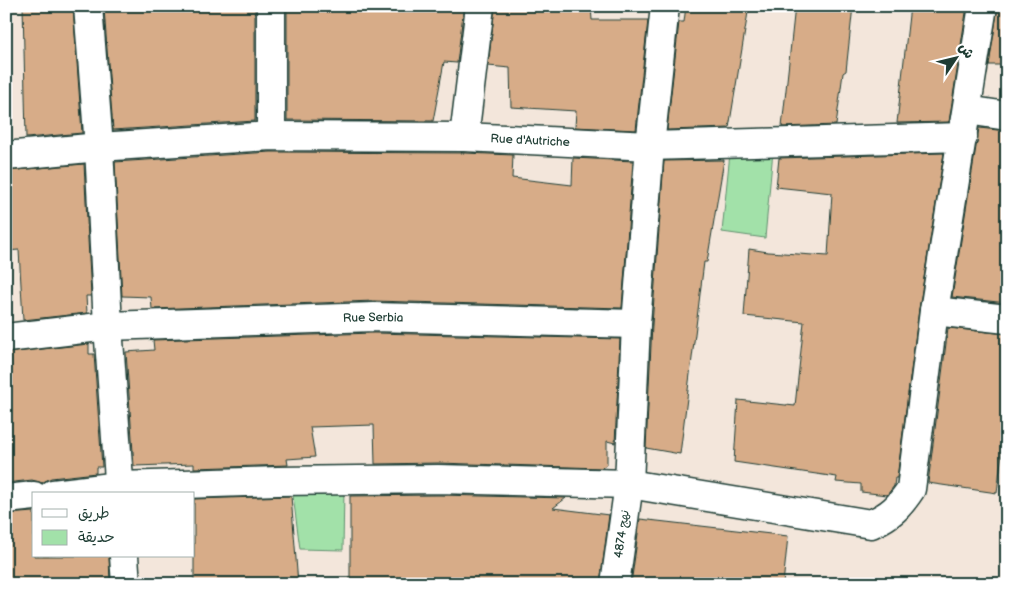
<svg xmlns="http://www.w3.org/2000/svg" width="1013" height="590" font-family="'Balsamiq Sans','Playpen Sans Arabic',sans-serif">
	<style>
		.green { fill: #a2e1a9; stroke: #608f6e }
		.building { fill: #d7ac88; stroke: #1f3d34 }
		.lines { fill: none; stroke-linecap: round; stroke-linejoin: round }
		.minor-casing { stroke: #1f3d34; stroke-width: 31 }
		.minor { stroke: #fff; stroke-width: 28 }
		.labels { text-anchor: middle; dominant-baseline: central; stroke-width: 5; stroke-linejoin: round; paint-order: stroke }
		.street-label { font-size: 12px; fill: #1f3d34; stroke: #fff }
	</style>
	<rect width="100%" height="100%" fill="#f3e6db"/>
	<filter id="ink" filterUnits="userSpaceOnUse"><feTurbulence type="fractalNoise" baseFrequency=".02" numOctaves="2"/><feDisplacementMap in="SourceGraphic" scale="10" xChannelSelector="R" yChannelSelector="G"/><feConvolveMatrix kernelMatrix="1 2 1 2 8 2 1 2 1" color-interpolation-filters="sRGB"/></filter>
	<g filter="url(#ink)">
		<g class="green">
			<polygon points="773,151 765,238 722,232 730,153"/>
			<polygon points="292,488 344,489 343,550 300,549"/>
		</g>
		<g class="building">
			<polygon points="23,6 73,6 82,133 26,138"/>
			<polygon points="125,6 255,6 255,121 113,130 104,8"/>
			<polygon points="287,6 355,6 391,11 391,6 464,6 457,63 444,62 433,121 287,120"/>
			<polygon points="495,6 591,6 592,20 648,20 636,130 575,127 576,111 511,107 510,68 488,66"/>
			<polygon points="686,6 749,6 729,128 667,130 679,22 684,22"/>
			<polygon points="795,6 853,6 846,71 843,73 836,125 782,127"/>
			<polygon points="910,6 967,6 949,122 897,123"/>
			<polygon points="998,6 1007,6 1007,65 989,65"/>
			<polygon points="979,128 1007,131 1007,303 952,297"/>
			<polygon points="271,152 464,153 513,155 512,178 572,185 573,158 633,161 622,308 374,301 152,309 151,297 122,296 115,162"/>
			<polygon points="944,153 919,309 897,478 895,478 894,486 887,495 861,492 861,484 836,482 837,477 734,462 738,400 795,406 804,322 744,316 749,249 768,252 828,256 832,193 776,187 779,158"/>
			<polygon points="724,160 707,262 704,262 680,454 646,448 652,325 664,161"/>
			<polygon points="84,164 91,296 86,296 87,313 23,320 19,250 6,251 6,171"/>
			<polygon points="948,328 1007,334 1007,444 1003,444 997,493 928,483"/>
			<polygon points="374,333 620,339 615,443 607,441 607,464 602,468 438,463 375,464 374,425 310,427 315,457 287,459 288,465 194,468 194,464 134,466 126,352 154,350 153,340"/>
			<polygon points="89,344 89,354 94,354 102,467 96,467 96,473 51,478 42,483 32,480 6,483 6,353"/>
			<polygon points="438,495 566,498 553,508 609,515 600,584 350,584 350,496"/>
			<polygon points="291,496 298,584 194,584 194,499"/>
			<polygon points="34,512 34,556 109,556 110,584 6,584 6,514"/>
			<polygon points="640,519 788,536 783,584 631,584"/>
		</g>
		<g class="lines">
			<g class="minor-casing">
				<g id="minor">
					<polyline points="88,6 99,147 108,326 120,494"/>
					<polyline points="271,6 271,136"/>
					<polyline points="967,110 1007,116"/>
					<polyline points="464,137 480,6"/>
					<path id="s1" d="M6,156l93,-9 172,-11 193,1 186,9 313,-9"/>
					<polyline points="934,311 1007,319"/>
					<path id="s2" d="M6,338l102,-12 266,-9 262,7"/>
					<path d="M53,494l67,-8 158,-5 160,-2 191,5 242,40c20,-9 28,-17 40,-35l23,-178 49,-305"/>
					<polyline points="6,499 34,496"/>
					<polyline points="124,556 126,584"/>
					<polyline points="615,584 629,484 636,324 650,146 665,6"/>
				</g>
			</g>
			<use href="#minor" class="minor"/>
		</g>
	</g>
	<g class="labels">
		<g class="street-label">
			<text stroke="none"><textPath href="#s1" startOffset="525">Rue d'Autriche</textPath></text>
			<text stroke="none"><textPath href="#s2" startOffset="368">Rue Serbia</textPath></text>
			<text transform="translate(622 534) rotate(-82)">نهج 4874</text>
		</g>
	</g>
	<rect width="1013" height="590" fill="none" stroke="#fff" stroke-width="25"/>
	<rect x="12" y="12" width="988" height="565" fill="none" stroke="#1f3d34" stroke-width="2" filter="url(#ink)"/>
	<rect x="32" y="492" width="162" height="65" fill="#ffffff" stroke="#a5b1ae"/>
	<rect x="42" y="509" width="25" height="8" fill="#ffffff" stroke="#a5b1ae"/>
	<text x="78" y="518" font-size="15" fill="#1f3d34">طريق</text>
	<rect x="42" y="530" width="25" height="15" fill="#a2e1a9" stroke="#a5b1ae"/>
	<text x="78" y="542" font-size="15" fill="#1f3d34">حديقة</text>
	<g transform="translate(956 58) rotate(55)" stroke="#ffffff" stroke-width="4" paint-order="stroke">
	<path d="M0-4L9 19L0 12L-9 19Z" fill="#1f3d34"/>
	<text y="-8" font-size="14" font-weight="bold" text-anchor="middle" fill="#1f3d34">ش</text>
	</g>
</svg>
